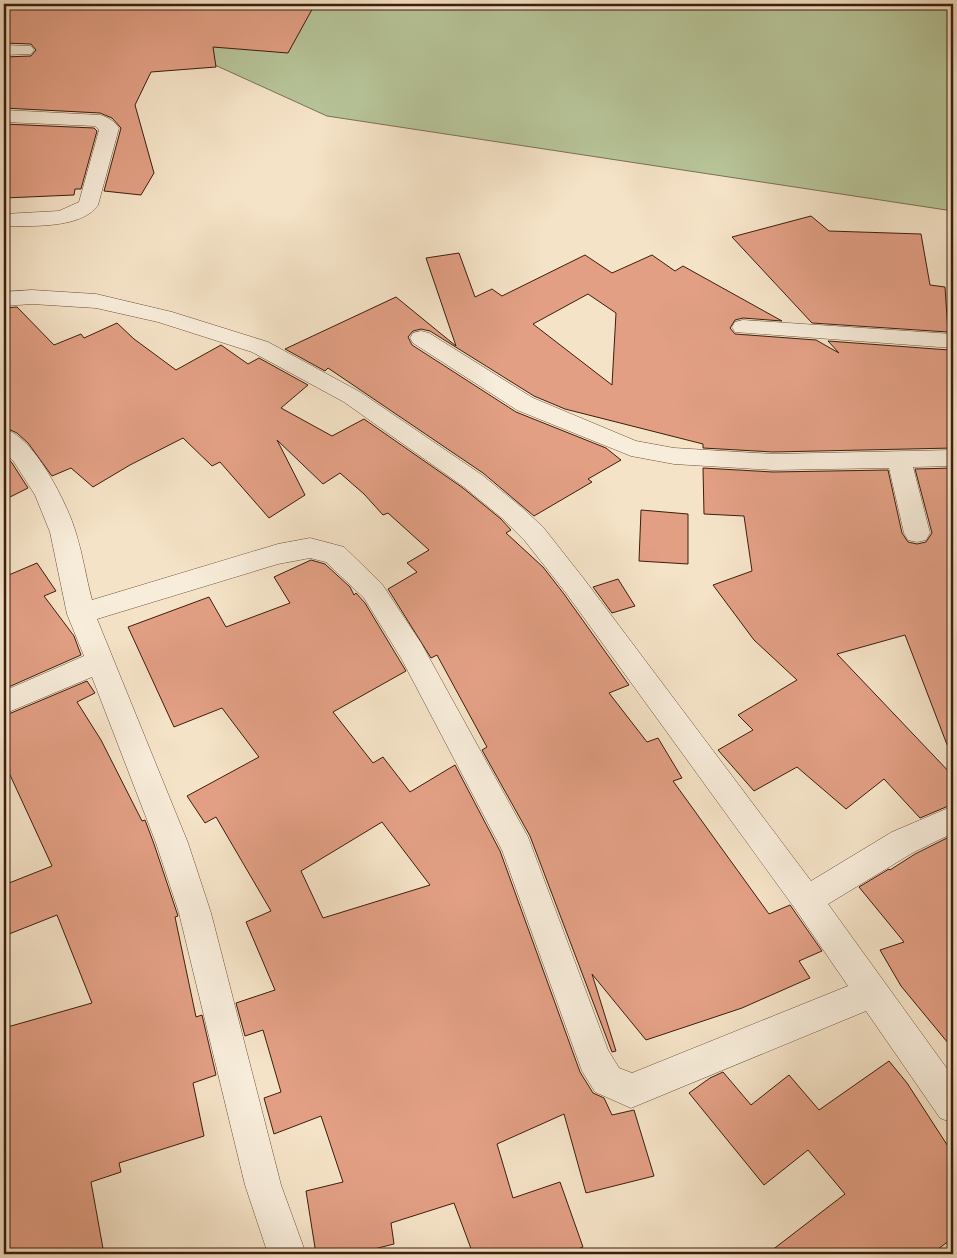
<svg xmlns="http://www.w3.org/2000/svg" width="957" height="1258" font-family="'EB Garamond',serif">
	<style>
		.green { fill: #b7c599; stroke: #7a7152 }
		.building { fill: #e29f84; stroke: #3d1d0c; fill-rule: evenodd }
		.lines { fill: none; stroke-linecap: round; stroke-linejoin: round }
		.minor-casing { stroke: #6b4e3b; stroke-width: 1 }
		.minor { fill: #f8eddb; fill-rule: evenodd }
	</style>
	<rect width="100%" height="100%" fill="#f5e3c7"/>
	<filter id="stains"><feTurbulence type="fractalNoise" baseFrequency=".004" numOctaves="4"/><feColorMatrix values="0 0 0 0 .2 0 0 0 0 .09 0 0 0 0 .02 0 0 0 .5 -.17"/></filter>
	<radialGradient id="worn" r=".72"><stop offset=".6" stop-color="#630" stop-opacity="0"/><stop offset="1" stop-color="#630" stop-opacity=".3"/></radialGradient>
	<polygon class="green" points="208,4 953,4 953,211 327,116 162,41"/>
	<g class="building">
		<polygon points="4,4 163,4 205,7 207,4 315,4 288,53 213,47 216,67 151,72 135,105 154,173 141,195 104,191 121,128 112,118 100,113 4,108 4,57 31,56 36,50 31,44 4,43"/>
		<polygon points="4,124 94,128 97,131 81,189 75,189 74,195 4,198"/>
		<polygon points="811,216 829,231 921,234 930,285 945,287 948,332 812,323 732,237"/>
		<path d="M459,253l16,44 17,-8 10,7 83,-41 27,18 40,-18 23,16 8,-5 99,55 -39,-3 -8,2 -5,8 5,6 81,6 23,13 -11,-12 121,9 1,12h3v86l-180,4 -70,-4v-4l-138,-35 -31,-13 -104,-65 -9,-2 -8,2 -5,6 4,8 104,67 90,36 15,12 -33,19 4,3 -58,34 -51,-43 -155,-105 -3,3 -40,-22 111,-52 60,49 -30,-88zM588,294l28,19 -4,72 -79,-61z"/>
		<polygon points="17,307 54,345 81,334 84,338 117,323 134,339 176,370 221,345 248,364 259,358 308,385 281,408 332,436 364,419 463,488 501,519 511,530 506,533 543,567 564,594 629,685 609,693 647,742 658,738 682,778 673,781 769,914 790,905 822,951 799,961 810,978 742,1008 646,1040 592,974 616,1051 612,1052 530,836 482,750 487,747 437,655 431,658 388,589 417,572 407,563 429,550 388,513 383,515 364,494 340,473 323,484 277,440 305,495 269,518 220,462 212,466 183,438 130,465 93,487 71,468 52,476 28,443 17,433 4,427 4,308"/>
		<polygon points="4,454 12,463 28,488 4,500"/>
		<polygon points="703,468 773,472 888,470 902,533 908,542 917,544 926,542 932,533 915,469 953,468 953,754 951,755 905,635 837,654 953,776 953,804 920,818 884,779 846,809 797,767 754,791 718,750 753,730 738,715 797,680 754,640 713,585 752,571 744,516 704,514"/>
		<polygon points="641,510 688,514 688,564 639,561"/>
		<path d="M311,560l14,4 25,23 4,8 2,-2 9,10 41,68 -73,41 40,51 10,-6 27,35 45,-27 45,86 80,221 13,21 11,5 8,17 22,-5 20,66 -68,17 -22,-79 -67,30 16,54 47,-16 23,65 -18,7h-92l-19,-51 -63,20 3,21 -40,10h-38l-10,-63 37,-9 -22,-66 -47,18 -10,-36 17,-6 -18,-62 -18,6 -9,-33 39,-13 -29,-68 25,-11 -55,-94 -11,6 -18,-27 72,-39 -37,-49 -48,19 -46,-100 81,-30 17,30 64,-24 -16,-26zM382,822l48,63 -107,33 -22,-47z"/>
		<polygon points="37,563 56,591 44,596 74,636 81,655 4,689 4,577"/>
		<polygon points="618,579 635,606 612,613 593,587"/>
		<polygon points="87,681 95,693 77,702 101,740 142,821 145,820 154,844 178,916 175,917 196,1017 202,1015 216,1075 193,1083 204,1136 119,1163 121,1172 91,1182 104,1254 4,1254 4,1028 92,1003 57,915 4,936 4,885 52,866 4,762 4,716"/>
		<polygon points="953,835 953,1049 901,986 880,950 904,942 859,887 889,869 890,870 915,854"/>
		<polygon points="889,1061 907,1083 953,1154 953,1238 931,1254 767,1254 845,1194 808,1150 764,1185 689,1093 710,1078 723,1072 751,1105 789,1075 819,1110"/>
	</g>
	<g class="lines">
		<g class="minor-casing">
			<g id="minor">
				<polygon points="4,45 31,46 34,50 31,54 4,55"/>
				<path d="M4,110l96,5c8,2 14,6 19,13l-21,77c-16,24 -68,21 -94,21v-12l55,-3 20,-9 20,-72 -4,-4 -91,-4z"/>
				<path d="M32,290l64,4 76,18 96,30 92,50 122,83 38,31 23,21 41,52 227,302 81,-49 61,-26v27l-39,19 -86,52 125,173v46l-13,-5 -74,-107 -235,97 -36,-16 -13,-21 -80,-221 -101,-192 -37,-60 -38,-36 -16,-4 -32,6 -181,55 91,224 23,70 70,272 25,69h-38l-23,-69 -66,-272 -23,-70 -64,-166 -88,37v-23l80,-35 -17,-42 -17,-82 -15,-37 -21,-33 -10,-11v-22c30,7 64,76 72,104 7,22 10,45 16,67l186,-56 32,-6 34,9 38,37 39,59 107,194 80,213 11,18 13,5 216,-87 -52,-76 -230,-317 -41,-52 -23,-23 -38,-31 -120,-85 -92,-50 -94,-30 -62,-14 -64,-4 -28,2v-14z"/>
				<polygon points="743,320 953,334 953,348 735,332 732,327 735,322"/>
				<polygon points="421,331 429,333 533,398 636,441 674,448 773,454 953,450 953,466 913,467 930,533 926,540 917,542 908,540 904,533 889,468 773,470 674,464 631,456 517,410 413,343 410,338 413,333"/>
			</g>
		</g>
		<use href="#minor" class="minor"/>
	</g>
	<rect width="957" height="1258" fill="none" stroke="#f5e3c7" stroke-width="20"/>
	<rect x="5" y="5" width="947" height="1248" fill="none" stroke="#3d1d0c" stroke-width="2.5"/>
	<rect x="10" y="10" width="937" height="1238" fill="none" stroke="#3d1d0c"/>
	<rect width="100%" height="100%" filter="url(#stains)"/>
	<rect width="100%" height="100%" fill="url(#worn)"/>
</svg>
